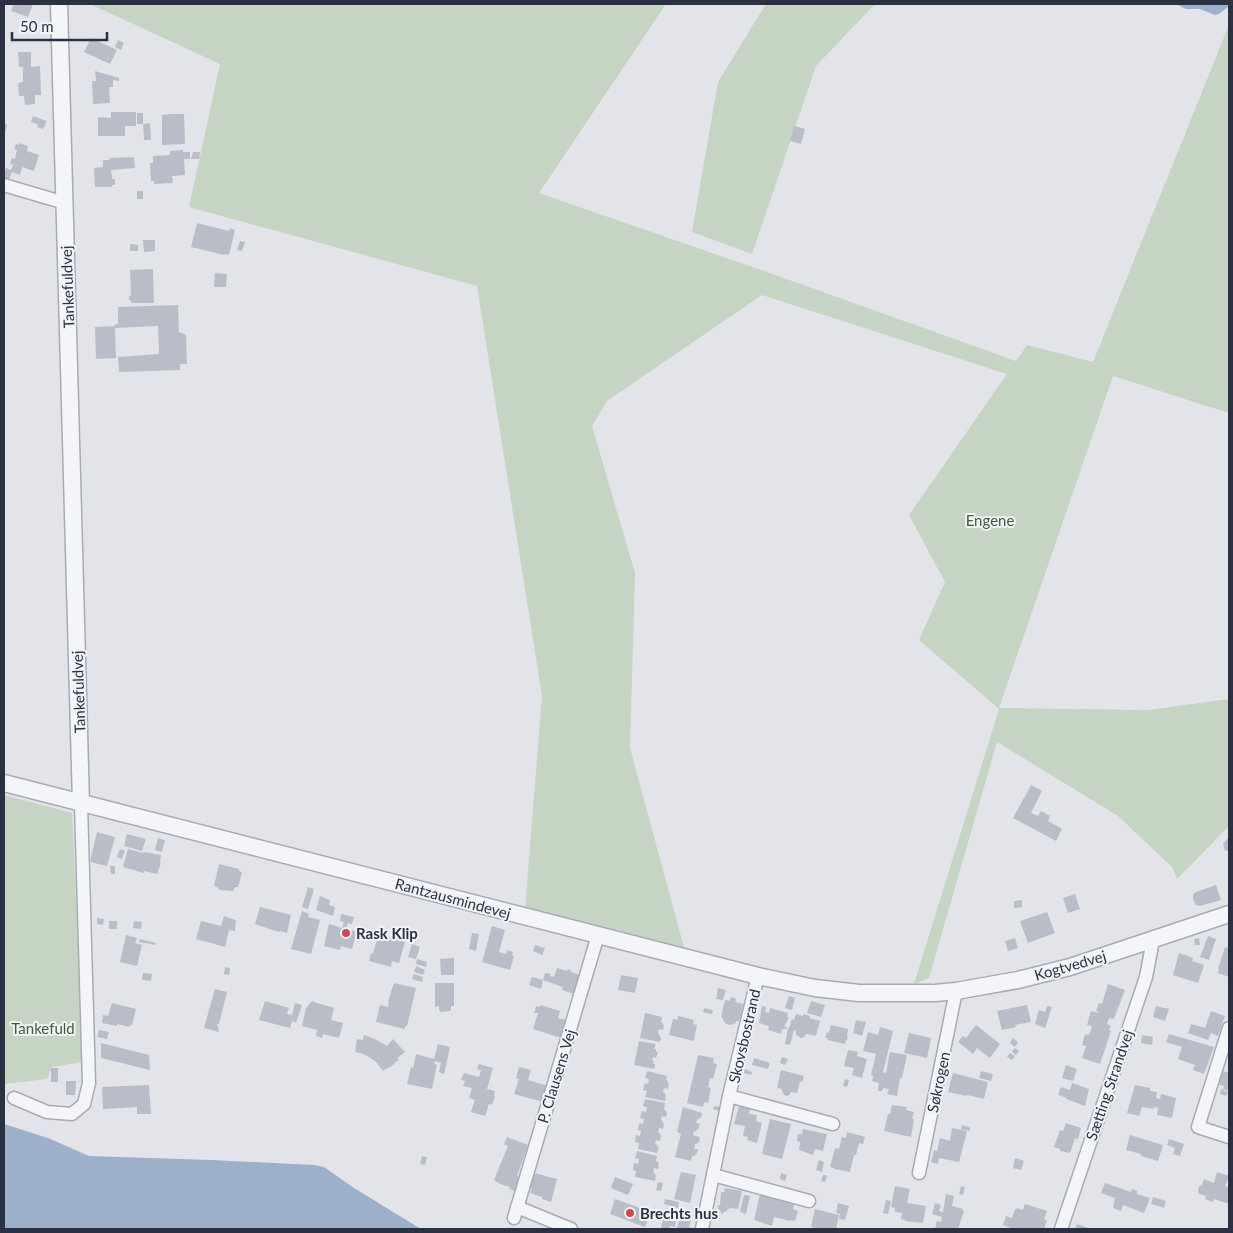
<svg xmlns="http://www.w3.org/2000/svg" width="1233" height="1233" font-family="Lato,sans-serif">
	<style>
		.green { fill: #c6d4c3 }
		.water { fill: #9db0ca }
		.building { fill: #b9bdc7 }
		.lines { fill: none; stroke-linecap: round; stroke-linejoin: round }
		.minor-casing { stroke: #a7abb4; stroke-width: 15 }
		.tertiary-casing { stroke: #a7abb4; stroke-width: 19 }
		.minor { stroke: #f4f5f8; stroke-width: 12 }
		.tertiary { stroke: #f4f5f8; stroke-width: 16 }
		.poi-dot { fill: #ce4753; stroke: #f1f3f7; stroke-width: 2 }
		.labels { text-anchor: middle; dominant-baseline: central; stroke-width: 4; stroke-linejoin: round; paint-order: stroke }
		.street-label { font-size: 15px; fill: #2a3142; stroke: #f1f3f7 }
		.park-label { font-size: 15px; fill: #3c5e37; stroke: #f1f3f7 }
		.poi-label { font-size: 15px; font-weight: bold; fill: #2a3142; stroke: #f1f3f7; text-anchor: start }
	</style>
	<rect width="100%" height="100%" fill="#e2e4ea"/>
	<g class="green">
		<polygon points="90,4 666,4 539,193 761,270 1016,361 1027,345 1093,362 1229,25 1229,413 1113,376 999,708 1148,710 1229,699 1229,826 1177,879 1172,867 1118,816 997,742 929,978 914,984 999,709 919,640 945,582 909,515 1007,374 762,295 607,401 592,426 635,573 630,748 685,951 525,909 542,696 477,286 189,207 220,64"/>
		<polygon points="766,4 875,4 816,66 752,254 692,232 718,82"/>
		<polygon points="4,795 72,813 84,1062 52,1067 47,1079 4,1084"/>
	</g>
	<g class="water">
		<polygon points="1176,4 1229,4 1229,6 1219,14 1215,15 1200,9 1186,9"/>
		<polygon points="4,1124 48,1138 89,1156 212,1160 314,1165 324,1167 354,1188 421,1229 4,1229"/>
	</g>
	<g class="building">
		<polygon points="14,4 33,4 28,17 11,11"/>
		<polygon points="91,38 117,50 110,64 84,52"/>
		<polygon points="118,40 124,43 121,50 115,47"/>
		<polygon points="18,52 31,52 31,67 40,66 41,95 35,95 35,104 25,105 24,96 19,96 18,83 23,82 23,67 19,67"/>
		<polygon points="95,71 119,78 119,81 113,80 113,87 109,87 110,103 93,104 92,81 96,81"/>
		<polygon points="111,112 136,112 136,126 125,126 125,136 98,136 98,117 111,118"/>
		<polygon points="137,113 143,113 143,124 150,123 151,140 144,140 143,124 137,124"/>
		<polygon points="172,114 184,114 185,144 162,145 162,115"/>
		<polygon points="33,116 47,121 43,129 37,127 38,124 31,122"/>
		<polygon points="4,123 7,125 4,136"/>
		<polygon points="794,126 805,129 801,144 790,141"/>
		<polygon points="19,143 28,146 27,151 39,155 34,171 22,167 20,175 12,172 9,180 4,178 6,168 11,170 13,165 10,164 12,158 15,159 17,150 14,149 16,144 19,145"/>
		<polygon points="183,150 183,152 190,152 190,159 184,159 185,175 172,176 173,183 154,184 154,181 151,181 150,163 153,163 153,156 170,155 170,151"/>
		<polygon points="193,152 200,152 199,159 191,159"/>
		<polygon points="134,157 135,168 111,170 112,179 115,179 115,185 112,185 112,187 95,187 94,168 103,167 103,160 110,160 109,158"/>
		<rect x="137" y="191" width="6" height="8"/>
		<polygon points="197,223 229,231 230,228 235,230 229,255 224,254 224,255 191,247"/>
		<polygon points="143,240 155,240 155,251 144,252"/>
		<polygon points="240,241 245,242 242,251 237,250"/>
		<polygon points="130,244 138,245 138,251 130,251"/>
		<polygon points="153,269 154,303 131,303 131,300 129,300 129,296 131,296 130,270"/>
		<polygon points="215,273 227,274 226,287 214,287"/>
		<polygon points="178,305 179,332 186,335 187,364 180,364 180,370 119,372 118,357 159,354 158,326 115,328 116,358 96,359 95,327 115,326 115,324 118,324 118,307"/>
		<polygon points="1031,785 1042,791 1031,813 1038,816 1041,811 1050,816 1048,821 1062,829 1056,841 1013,818"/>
		<polygon points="97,832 115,837 107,866 90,862"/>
		<polygon points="127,834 146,839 142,851 124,846"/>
		<polygon points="1229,837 1229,850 1225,851 1223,844"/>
		<polygon points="158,838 165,840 162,852 155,850"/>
		<polygon points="120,849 125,851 122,859 117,857"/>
		<polygon points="128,849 143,853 144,852 161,855 160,863 161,863 157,874 144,871 144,873 123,867"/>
		<polygon points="219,864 239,869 239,871 242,872 239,884 238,887 235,887 233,891 220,890 217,887 214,886"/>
		<polygon points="110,866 115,866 115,874 111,874"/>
		<polygon points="1216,885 1221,900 1200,906 1196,905 1194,902 1193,898 1193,895 1196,892"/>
		<polygon points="308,887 314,889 308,909 302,907"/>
		<polygon points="1075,894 1080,909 1068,913 1063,898"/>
		<polygon points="320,896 330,900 329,905 335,907 333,916 316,910"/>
		<polygon points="1022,900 1022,907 1014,908 1014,901"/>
		<polygon points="260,907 291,915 287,933 280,931 279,932 255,924"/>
		<polygon points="302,911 309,914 308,917 320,920 311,954 291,949"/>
		<polygon points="1047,912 1055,933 1028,943 1020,921"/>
		<polygon points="341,914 354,917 352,924 348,923 346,929 357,931 352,949 341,946 340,950 324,946 329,924 342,928 344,922 340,921"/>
		<polygon points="224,916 236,920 235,931 229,930 225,947 196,939 201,921 221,926"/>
		<polygon points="97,918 104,919 103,925 97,924"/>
		<rect x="109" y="921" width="8" height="8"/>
		<polygon points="134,921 142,922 141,929 133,928"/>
		<polygon points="492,926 505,930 499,952 506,954 507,950 513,952 512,955 514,956 510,970 482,962"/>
		<polygon points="472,933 479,934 476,951 469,949"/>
		<polygon points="126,935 137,938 135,943 142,945 137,966 120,962"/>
		<polygon points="378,935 388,938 388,937 405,942 399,963 392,961 391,967 369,961 371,953 373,954"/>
		<polygon points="1208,936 1216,939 1209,960 1200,957"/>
		<polygon points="1015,938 1018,948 1008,951 1005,941"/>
		<polygon points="1199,938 1200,945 1195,945 1194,939"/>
		<polygon points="140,939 156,943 155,945 139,942"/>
		<polygon points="412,944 420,947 416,959 408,957"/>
		<polygon points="535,945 545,948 542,955 533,951"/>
		<polygon points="1225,947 1229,948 1229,977 1218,973 1219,969 1218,969"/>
		<polygon points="1179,953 1193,958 1192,961 1204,965 1198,983 1173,975"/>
		<polygon points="454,958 454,975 441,975 440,959"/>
		<polygon points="417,959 427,962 426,967 416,964"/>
		<polygon points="416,966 425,970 423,975 414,972"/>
		<polygon points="225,967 230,968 229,975 224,974"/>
		<polygon points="557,968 567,971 568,969 571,970 571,972 580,975 574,994 562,990 563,987 543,980 545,973 551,974 550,976 554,977"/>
		<polygon points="143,973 152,974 151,981 142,980"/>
		<polygon points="414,974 423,977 422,982 412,979"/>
		<polygon points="621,975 638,978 635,993 618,990"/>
		<polygon points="532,977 543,980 541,989 529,985"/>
		<polygon points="394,983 416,988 407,1026 405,1026 405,1029 376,1022 380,1005 388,1007 389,1001 388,1001"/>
		<polygon points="435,983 454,983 454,1006 451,1006 451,1010 449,1011 441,1012 439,1010 439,1006 435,1007"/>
		<polygon points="1108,984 1125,990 1114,1019 1109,1018 1107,1024 1111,1026 1109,1030 1111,1031 1100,1064 1082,1058 1086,1046 1082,1045 1085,1034 1089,1035 1092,1026 1087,1025 1091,1011 1099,1013 1099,1012 1096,1011 1099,1003 1102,1004"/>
		<polygon points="718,988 726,990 723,1000 716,999"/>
		<polygon points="215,989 227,992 219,1024 217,1024 219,1032 204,1028"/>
		<polygon points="789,996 795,998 792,1010 785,1008"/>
		<polygon points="731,997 736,999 735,1002 743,1004 741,1014 742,1015 742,1018 739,1019 739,1021 736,1021 736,1023 731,1025 726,1024 723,1020 723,1018 721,1017 725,1000 730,1001"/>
		<polygon points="265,1001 289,1008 287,1014 292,1015 295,1003 302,1005 296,1023 292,1021 290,1028 259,1020"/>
		<polygon points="312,1001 317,1003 334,1008 331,1020 343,1023 339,1038 323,1034 322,1038 316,1036 317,1030 302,1026 306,1008"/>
		<polygon points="811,1001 825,1005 821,1017 807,1013"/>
		<polygon points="112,1003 136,1009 132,1025 130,1025 130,1027 117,1024 117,1026 102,1023 103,1015 108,1016"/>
		<polygon points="540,1005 560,1011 558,1018 566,1020 561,1038 533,1029 538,1013 534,1013 536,1006 540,1007"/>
		<polygon points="1027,1005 1031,1022 1015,1025 1016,1027 1002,1030 997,1011"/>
		<polygon points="762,1006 766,1007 765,1012 769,1013 770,1008 788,1013 787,1017 789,1017 784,1027 787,1027 786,1029 782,1029 781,1034 768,1030 769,1026 759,1023"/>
		<polygon points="1047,1006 1052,1007 1045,1028 1035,1024 1039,1010 1045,1012"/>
		<polygon points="1156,1006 1169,1009 1165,1021 1153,1017"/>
		<polygon points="704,1008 713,1010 712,1014 703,1012"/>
		<polygon points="1211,1011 1225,1016 1218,1036 1211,1033 1208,1040 1188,1033 1191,1024 1205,1028"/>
		<polygon points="645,1013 662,1017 661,1022 663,1022 662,1024 664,1025 663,1030 659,1029 658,1034 660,1034 659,1036 661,1037 660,1042 640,1038"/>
		<polygon points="796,1014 803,1016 803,1014 810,1016 810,1018 820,1021 816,1036 806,1034 804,1037 801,1038 796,1035 796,1031 794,1030 790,1045 785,1044 788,1028 789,1028 792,1019 794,1020"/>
		<polygon points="678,1016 694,1020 693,1024 697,1025 694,1041 669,1035 673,1019 678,1020"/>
		<polygon points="856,1020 866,1022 862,1036 853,1033"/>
		<polygon points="831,1025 848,1029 847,1037 848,1037 847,1040 846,1040 845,1044 827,1040 828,1038 825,1038 827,1032 829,1033"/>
		<polygon points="976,1025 1000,1044 990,1058 977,1048 973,1054 958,1042 963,1036 966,1038"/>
		<polygon points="880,1027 893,1031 883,1072 886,1073 890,1052 907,1055 902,1078 900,1078 897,1096 887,1094 889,1089 883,1088 882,1091 878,1091 879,1083 872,1081 873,1076 871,1075 876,1054 863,1051 868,1032 878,1035"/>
		<polygon points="99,1030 109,1032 107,1039 97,1037"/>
		<polygon points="909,1033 931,1038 927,1058 904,1053"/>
		<polygon points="1169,1034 1214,1047 1204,1074 1193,1070 1195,1065 1178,1059 1182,1047 1166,1042"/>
		<polygon points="364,1035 377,1040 387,1046 393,1039 405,1052 397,1058 399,1060 394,1063 395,1064 383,1071 376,1062 369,1057 363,1054 355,1052 357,1039 363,1040"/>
		<polygon points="1142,1035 1153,1037 1152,1045 1141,1043"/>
		<polygon points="1013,1038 1018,1042 1015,1047 1010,1043"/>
		<polygon points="639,1041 656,1044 654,1049 656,1049 656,1052 658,1052 656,1058 653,1057 652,1061 654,1061 653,1064 655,1064 654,1069 634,1065"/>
		<polygon points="101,1043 149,1055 150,1070 101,1058"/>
		<polygon points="438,1044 450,1047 444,1074 439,1072 441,1063 435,1061 434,1064 437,1065 432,1089 407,1084 411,1067 413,1068 416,1054 434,1059"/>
		<polygon points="1015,1048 1019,1051 1016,1055 1012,1052"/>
		<polygon points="848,1050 858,1052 857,1056 867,1059 862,1078 852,1075 854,1068 844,1066"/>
		<polygon points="1010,1053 1015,1056 1012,1060 1007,1057"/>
		<polygon points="698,1055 714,1058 713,1063 717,1064 713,1079 710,1078 708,1087 711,1088 708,1103 704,1102 703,1107 687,1103"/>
		<polygon points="782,1057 788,1059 785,1065 780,1063"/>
		<polygon points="754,1058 770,1063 768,1069 752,1065"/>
		<polygon points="479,1064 493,1068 487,1089 495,1091 494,1096 495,1096 492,1105 489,1104 485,1116 471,1112 475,1100 469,1098 472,1088 463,1086 465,1081 461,1080 464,1073 479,1077 481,1070 477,1069"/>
		<polygon points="1066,1065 1077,1069 1073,1081 1062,1078"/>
		<polygon points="519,1067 531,1070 528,1080 548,1086 543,1102 514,1094 519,1079 516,1078"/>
		<rect x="51" y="1068" width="7" height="14"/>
		<polygon points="745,1069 752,1072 751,1075 744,1073"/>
		<polygon points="781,1070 804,1076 802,1082 800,1081 797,1093 791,1092 789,1095 787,1096 784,1095 782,1091 782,1089 777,1088"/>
		<polygon points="647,1071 667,1076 666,1080 668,1081 667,1083 669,1083 668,1089 664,1088 663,1092 665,1093 665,1095 666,1095 665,1101 645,1097 647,1091 643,1090 645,1083 648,1084 649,1079 645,1078"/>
		<polygon points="981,1071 993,1074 991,1081 979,1078"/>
		<polygon points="1223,1071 1229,1073 1229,1091 1223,1089 1224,1086 1219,1085"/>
		<polygon points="953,1073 988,1082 984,1099 967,1095 966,1096 948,1092"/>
		<polygon points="845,1079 849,1080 847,1087 843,1086"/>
		<polygon points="66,1081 76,1081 75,1095 66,1095"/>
		<polygon points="1072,1083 1089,1089 1085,1106 1066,1099 1067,1098 1058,1095 1061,1087 1070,1090"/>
		<polygon points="149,1085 151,1114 137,1114 137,1107 103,1109 102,1087"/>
		<polygon points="1135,1085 1150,1088 1150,1091 1157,1092 1156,1098 1160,1099 1161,1094 1176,1098 1172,1118 1157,1115 1158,1108 1154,1107 1153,1109 1142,1107 1139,1116 1127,1113"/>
		<polygon points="1221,1089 1228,1092 1226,1096 1220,1094"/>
		<polygon points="645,1099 665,1103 664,1109 665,1109 665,1111 667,1111 666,1117 662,1116 661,1120 663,1121 662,1123 664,1123 663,1129 659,1128 658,1133 660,1133 660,1135 661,1135 660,1141 656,1140 655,1144 657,1145 657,1147 659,1147 657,1153 638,1149 639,1143 635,1142 636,1135 640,1136 641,1131 638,1130 639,1123 643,1124 644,1119 640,1118 642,1111 646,1112 647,1107 643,1106"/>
		<polygon points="892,1105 907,1107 906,1110 914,1112 912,1119 914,1119 911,1137 884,1131 888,1114 890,1114"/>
		<polygon points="714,1106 720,1107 720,1111 713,1109"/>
		<polygon points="739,1106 750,1109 749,1114 757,1115 756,1121 762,1123 757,1143 747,1140 748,1137 743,1136 745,1126 734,1124"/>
		<polygon points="683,1107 702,1113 701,1118 699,1118 699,1120 697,1119 696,1123 700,1124 698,1130 697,1129 696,1132 694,1131 693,1135 700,1137 699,1143 697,1142 697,1144 695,1144 694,1149 698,1149 696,1155 695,1154 695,1156 692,1156 691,1161 675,1157 681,1134 677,1132"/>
		<polygon points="770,1119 791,1124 782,1159 762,1154"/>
		<polygon points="1066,1123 1081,1128 1078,1139 1075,1138 1070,1153 1060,1151 1060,1149 1054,1147 1060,1130 1063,1131"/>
		<polygon points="962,1125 970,1127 970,1131 961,1129"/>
		<polygon points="952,1128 967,1131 959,1162 939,1158 938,1164 931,1162 934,1150 937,1151 940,1138 950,1141"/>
		<polygon points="803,1129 827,1134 823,1151 815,1149 813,1155 799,1150 800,1142 797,1141 798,1134 802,1134"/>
		<polygon points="847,1132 865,1137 863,1144 859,1143 856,1155 854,1155 850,1172 834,1169 834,1168 830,1167 835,1148 839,1149 842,1137 846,1138"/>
		<polygon points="1130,1135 1163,1145 1158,1161 1141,1156 1141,1154 1126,1150"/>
		<polygon points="507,1137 528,1145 517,1176 524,1179 518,1192 509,1189 510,1187 500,1184 494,1180 508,1146 504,1144"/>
		<polygon points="1169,1139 1184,1144 1180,1156 1173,1154 1175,1148 1167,1145"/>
		<polygon points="637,1151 657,1156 656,1161 659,1163 658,1169 654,1168 653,1172 655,1173 654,1175 656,1175 655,1181 635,1177 636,1171 633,1170 634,1163 638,1164 639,1159 635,1158"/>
		<polygon points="422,1156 427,1157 425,1165 420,1164"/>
		<polygon points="1015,1158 1024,1161 1021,1170 1013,1168"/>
		<polygon points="819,1160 824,1162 822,1172 816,1170"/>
		<polygon points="681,1172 696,1175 690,1203 674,1199"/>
		<polygon points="1217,1172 1229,1176 1225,1186 1229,1188 1229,1204 1214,1199 1213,1202 1205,1199 1206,1196 1199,1194 1198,1191 1199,1186 1202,1185 1204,1179 1214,1183"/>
		<polygon points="534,1173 557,1179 551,1202 542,1199 542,1197 530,1193 532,1188 530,1187"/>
		<polygon points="781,1173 787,1175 785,1181 780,1179"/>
		<polygon points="823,1175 827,1175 825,1182 821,1181"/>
		<polygon points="615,1177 633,1184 628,1195 611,1188"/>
		<polygon points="658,1182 663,1183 661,1191 656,1190"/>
		<polygon points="1105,1183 1131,1192 1132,1189 1137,1191 1137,1194 1150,1198 1144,1213 1123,1205 1121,1211 1113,1208 1115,1198 1101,1193"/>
		<polygon points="895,1186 910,1189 907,1203 926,1206 923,1223 905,1221 905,1220 901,1219 902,1213 895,1212 895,1208 891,1207"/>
		<polygon points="961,1186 965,1187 963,1195 959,1194"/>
		<polygon points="725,1188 742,1191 738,1209 730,1208 722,1214 717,1206 720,1205 721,1192 724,1192"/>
		<polygon points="760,1194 794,1204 793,1209 798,1211 795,1221 791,1220 790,1221 774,1217 772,1226 754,1220"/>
		<polygon points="946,1194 954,1196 952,1206 963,1209 962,1211 964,1211 958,1229 935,1229 937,1221 941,1222 942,1217 932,1214 935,1203 941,1205 939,1211 943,1212"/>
		<polygon points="744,1195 750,1196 746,1214 740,1212"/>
		<polygon points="1153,1197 1166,1201 1164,1208 1151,1204"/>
		<polygon points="615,1199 651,1212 645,1227 610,1214"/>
		<polygon points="665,1199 679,1202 678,1208 664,1204"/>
		<polygon points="886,1200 891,1201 888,1214 883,1213"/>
		<polygon points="838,1203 849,1206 845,1220 839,1219 840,1214 836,1213"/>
		<polygon points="1025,1204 1047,1211 1044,1219 1047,1220 1044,1229 1013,1229 1003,1225 1006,1216 1012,1218 1015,1209 1016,1209 1017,1208 1023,1210"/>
		<polygon points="815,1209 839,1215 836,1229 821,1229 811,1227"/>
		<polygon points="664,1215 677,1217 675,1227 670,1226 669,1229 661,1228"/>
		<polygon points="680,1217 691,1220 689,1227 695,1229 677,1229"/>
		<polygon points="1077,1224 1088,1228 1087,1229 1075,1229"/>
	</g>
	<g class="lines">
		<g class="minor-casing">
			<g id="minor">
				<polyline points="4,185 65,203"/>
				<polyline points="1229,1028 1198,1127 1229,1137"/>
				<polyline points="729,1096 833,1124"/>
				<polyline points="14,1098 47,1112 72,1114 84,1104 89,1083 81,804"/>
				<polyline points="919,1173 956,991"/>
				<polyline points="713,1175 809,1201"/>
				<polyline points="517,1207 571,1229"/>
				<polyline points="514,1218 598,935"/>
				<polyline points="702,1229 729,1096 758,976"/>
				<polyline points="1061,1229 1146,977 1153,940"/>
			</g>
		</g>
		<g class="tertiary-casing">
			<g id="tertiary">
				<polyline points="59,4 81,804"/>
				<polyline points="4,783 758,976 815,988 859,993 935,993 956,991 1018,980 1070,967 1229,914"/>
			</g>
		</g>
		<use href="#minor" class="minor"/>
		<use href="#tertiary" class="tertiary"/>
	</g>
	<g class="poi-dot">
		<circle cx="346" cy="933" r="5"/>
		<circle cx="630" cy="1213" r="5"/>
	</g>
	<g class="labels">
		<g class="street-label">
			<text transform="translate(67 287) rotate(-92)">Tankefuldvej</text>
			<text transform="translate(78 692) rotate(-92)">Tankefuldvej</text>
			<text transform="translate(453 898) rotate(15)">Rantzausmindevej</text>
			<text transform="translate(1070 965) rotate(-16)">Kogtvedvej</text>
			<text transform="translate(744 1036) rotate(-77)">Skovsbostrand</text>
			<text transform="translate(556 1076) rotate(-73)">P. Clausens Vej</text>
			<text transform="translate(938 1082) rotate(-78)">Søkrogen</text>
			<text transform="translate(1109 1085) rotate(-71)">Sætting Strandvej</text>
		</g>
		<g class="park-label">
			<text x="990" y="520">Engene</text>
			<text x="43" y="1028">Tankefuld</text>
		</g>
		<g class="poi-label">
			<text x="356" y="933">Rask Klip</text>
			<text x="640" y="1213">Brechts hus</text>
		</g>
	</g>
	<rect width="1233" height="1233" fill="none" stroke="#2a3142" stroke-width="10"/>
	<path d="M12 32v8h95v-8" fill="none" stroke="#2a3142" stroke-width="2.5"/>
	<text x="20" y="32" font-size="15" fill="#2a3142" stroke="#f1f3f7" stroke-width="4" paint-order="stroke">50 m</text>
</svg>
